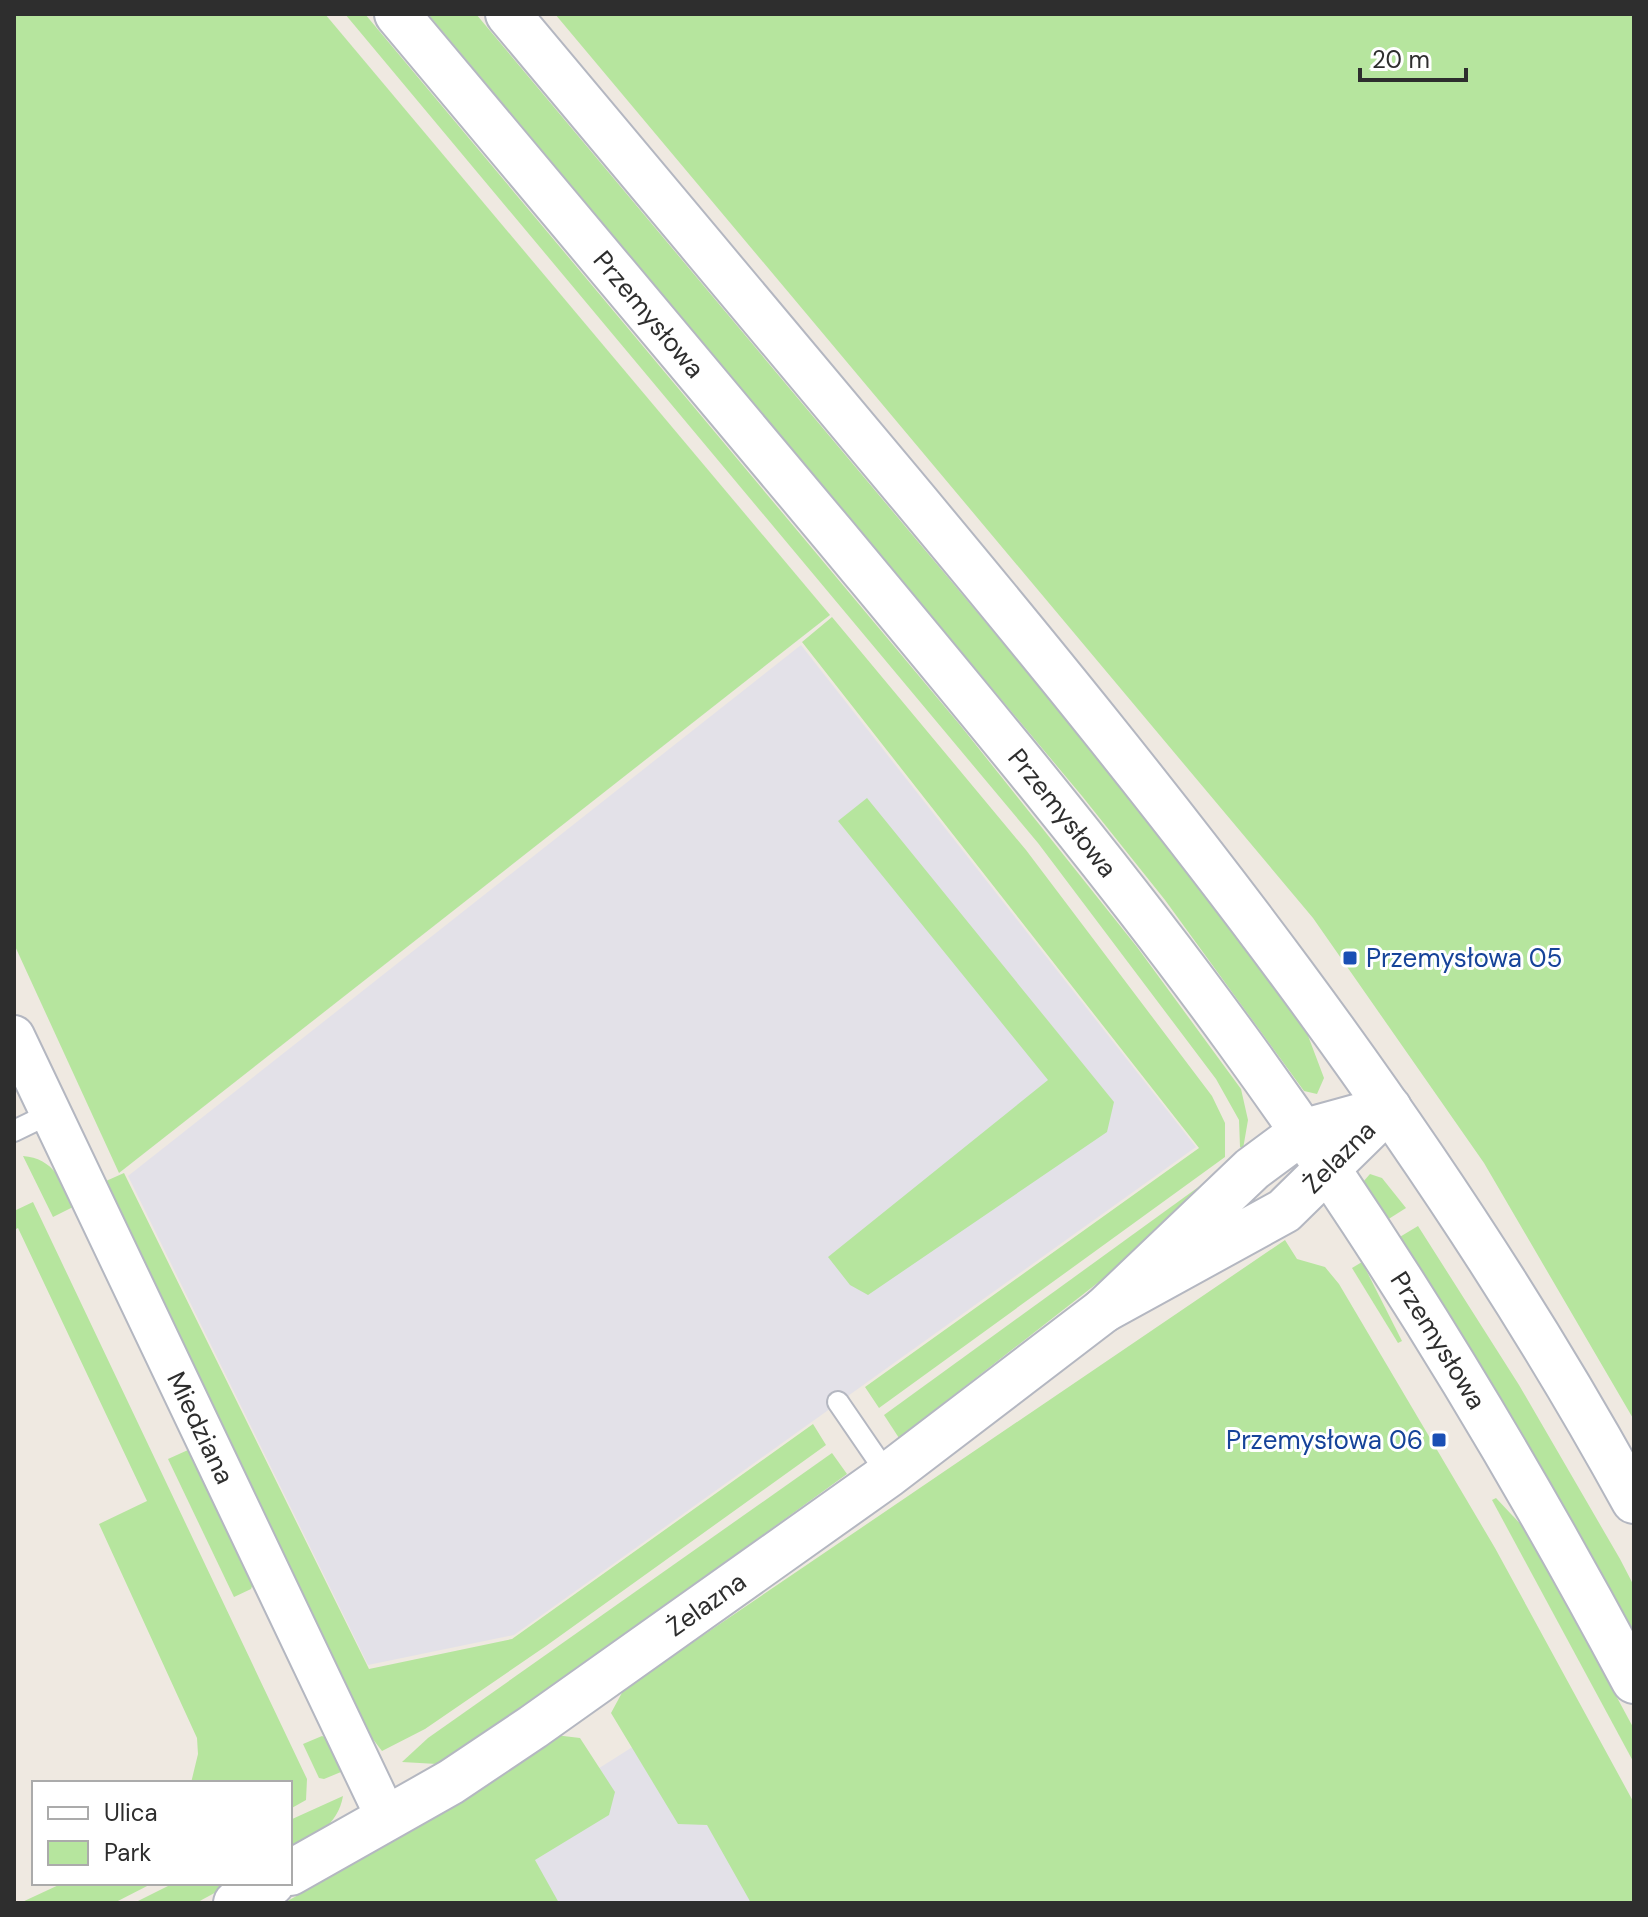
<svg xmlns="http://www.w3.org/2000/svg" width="1648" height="1917" font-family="'DM Sans',sans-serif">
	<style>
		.industrial { fill: #e3e1e8 }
		.green { fill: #b6e59e }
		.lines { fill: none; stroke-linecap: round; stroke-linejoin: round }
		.service-casing { stroke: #b4b7c1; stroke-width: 24 }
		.minor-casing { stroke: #b4b7c1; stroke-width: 44 }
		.tertiary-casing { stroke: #b4b7c1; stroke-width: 48 }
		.secondary-casing { stroke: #b4b7c1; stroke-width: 48 }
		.service { stroke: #fff; stroke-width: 20 }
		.minor { stroke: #fff; stroke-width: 40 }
		.tertiary { stroke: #fff; stroke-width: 44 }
		.secondary { stroke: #fff; stroke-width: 44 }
		.transit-dot { fill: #1a4fb4; stroke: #fff; stroke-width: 3 }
		.labels { text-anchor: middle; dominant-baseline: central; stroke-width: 6; stroke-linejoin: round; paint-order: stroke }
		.street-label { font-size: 26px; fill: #2e2e2e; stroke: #fff }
		.transit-label { font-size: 26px; fill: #164399; stroke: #fff; text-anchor: start }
	</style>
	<rect width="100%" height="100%" fill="#efe9e1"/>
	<g class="industrial">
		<polygon points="801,645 1196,1147 514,1635 368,1665 128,1176"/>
		<polygon points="743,1677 875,1903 545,1903 503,1829"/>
	</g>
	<g class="green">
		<polygon points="14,14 325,14 830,615 119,1173 14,944"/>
		<polygon points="345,14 365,14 960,725 1137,947 1241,1089 1248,1120 1243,1149 1240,1147 1239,1120 1216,1079 1038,843"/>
		<polygon points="428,14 476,14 1028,673 1193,877 1307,1033 1324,1078 1317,1094 1304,1091 1165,900 1082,796"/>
		<polygon points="555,14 1634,14 1634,1420 1484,1163 1313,918"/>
		<polygon points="832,617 1026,850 1212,1096 1225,1123 1225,1157 879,1408 865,1387 1199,1148 802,642"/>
		<polygon points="867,798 1114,1102 1107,1132 868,1295 850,1285 828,1257 1048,1080 838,821"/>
		<path d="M23,1156c30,2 40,26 52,50l-22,11z"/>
		<polygon points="1226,1167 1127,1260 899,1438 884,1415"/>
		<polygon points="124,1173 369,1669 512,1639 813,1424 826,1445 546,1646 425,1729 382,1751 372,1738 106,1181"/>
		<polygon points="1370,1174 1382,1178 1406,1208 1387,1220 1363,1182"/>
		<polygon points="33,1202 307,1779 306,1800 290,1809 290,1783 191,1783 198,1754 197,1738 99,1524 147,1501 18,1228 14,1230 14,1211"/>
		<polygon points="1418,1226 1519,1385 1620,1559 1634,1586 1634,1636 1499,1396 1398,1238"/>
		<polygon points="1285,1240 1297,1259 1325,1267 1339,1284 1495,1548 1634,1803 1634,1903 751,1903 707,1825 678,1824 611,1713 624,1689"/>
		<polygon points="1362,1262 1402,1341 1398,1343 1352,1268"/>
		<polygon points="188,1450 193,1453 254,1581 251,1589 234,1597 168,1459"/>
		<polygon points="832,1453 847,1474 564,1679 437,1764 402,1762 428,1738"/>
		<polygon points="1496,1498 1527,1531 1634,1729 1634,1763 1492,1500"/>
		<polygon points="555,1735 580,1738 615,1792 609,1815 535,1860 559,1903 284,1903 417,1828"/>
		<polygon points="322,1736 329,1739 342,1766 341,1772 324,1779 319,1778 303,1744"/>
		<path d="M343,1796c-5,29 -29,42 -53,56v-32z"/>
		<polygon points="63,1883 153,1883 114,1903 20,1903"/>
		<polygon points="174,1883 233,1883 196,1903 134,1903"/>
	</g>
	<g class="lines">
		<g class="service-casing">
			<g id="service">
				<polyline points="14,1131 51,1113"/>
				<polyline points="838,1402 888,1475"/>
			</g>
		</g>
		<g class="minor-casing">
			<g id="minor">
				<path id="s1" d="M14,1036l373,783"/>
			</g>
		</g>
		<g class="tertiary-casing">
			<g id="tertiary">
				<polygon points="1389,1108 1284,1211 1104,1310 1252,1169 1302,1132"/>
				<path id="s2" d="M290,1873l161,-91 82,-55 355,-252 216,-165"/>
				<polyline points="236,1903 272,1883"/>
			</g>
		</g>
		<g class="secondary-casing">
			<g id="secondary">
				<path id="s3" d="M397,14c146,174 291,347 437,521 138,166 277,331 404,506 148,203 278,419 396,640"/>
				<path d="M508,14c131,156 261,312 392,468 268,321 532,650 734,1019"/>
			</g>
		</g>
		<use href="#service" class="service"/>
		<use href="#minor" class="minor"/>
		<use href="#tertiary" class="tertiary"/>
		<use href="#secondary" class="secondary"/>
	</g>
	<g class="transit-dot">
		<rect x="1342" y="950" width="16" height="16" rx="4"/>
		<rect x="1431" y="1432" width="16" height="16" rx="4"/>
	</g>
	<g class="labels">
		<g class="street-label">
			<text stroke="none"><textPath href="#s3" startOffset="392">Przemysłowa</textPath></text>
			<text stroke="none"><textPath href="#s3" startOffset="1040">Przemysłowa</textPath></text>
			<text transform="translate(1339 1157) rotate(-45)">Żelazna</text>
			<text stroke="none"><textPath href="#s3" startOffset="1688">Przemysłowa</textPath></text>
			<text stroke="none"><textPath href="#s1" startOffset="434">Miedziana</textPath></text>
			<text stroke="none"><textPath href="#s2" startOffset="496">Żelazna</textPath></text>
		</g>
		<g class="transit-label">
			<text x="1366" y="958">Przemysłowa 05</text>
			<text x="1423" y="1440" text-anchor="end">Przemysłowa 06</text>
		</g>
	</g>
	<rect width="1648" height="1917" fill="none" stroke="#2e2e2e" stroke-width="32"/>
	<rect x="32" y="1781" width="260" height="104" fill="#ffffff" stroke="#ababab" stroke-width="2"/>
	<rect x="48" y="1807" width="40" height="12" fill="#ffffff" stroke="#ababab" stroke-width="2"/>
	<text x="104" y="1821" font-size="24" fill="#2e2e2e">Ulica</text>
	<rect x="48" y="1841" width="40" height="24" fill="#b6e59e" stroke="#ababab" stroke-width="2"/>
	<text x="104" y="1861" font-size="24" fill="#2e2e2e">Park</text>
	<path d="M1360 68v12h106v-12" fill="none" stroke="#2e2e2e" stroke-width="4"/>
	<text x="1372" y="68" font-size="24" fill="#2e2e2e" stroke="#ffffff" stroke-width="6" paint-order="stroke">20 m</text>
</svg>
